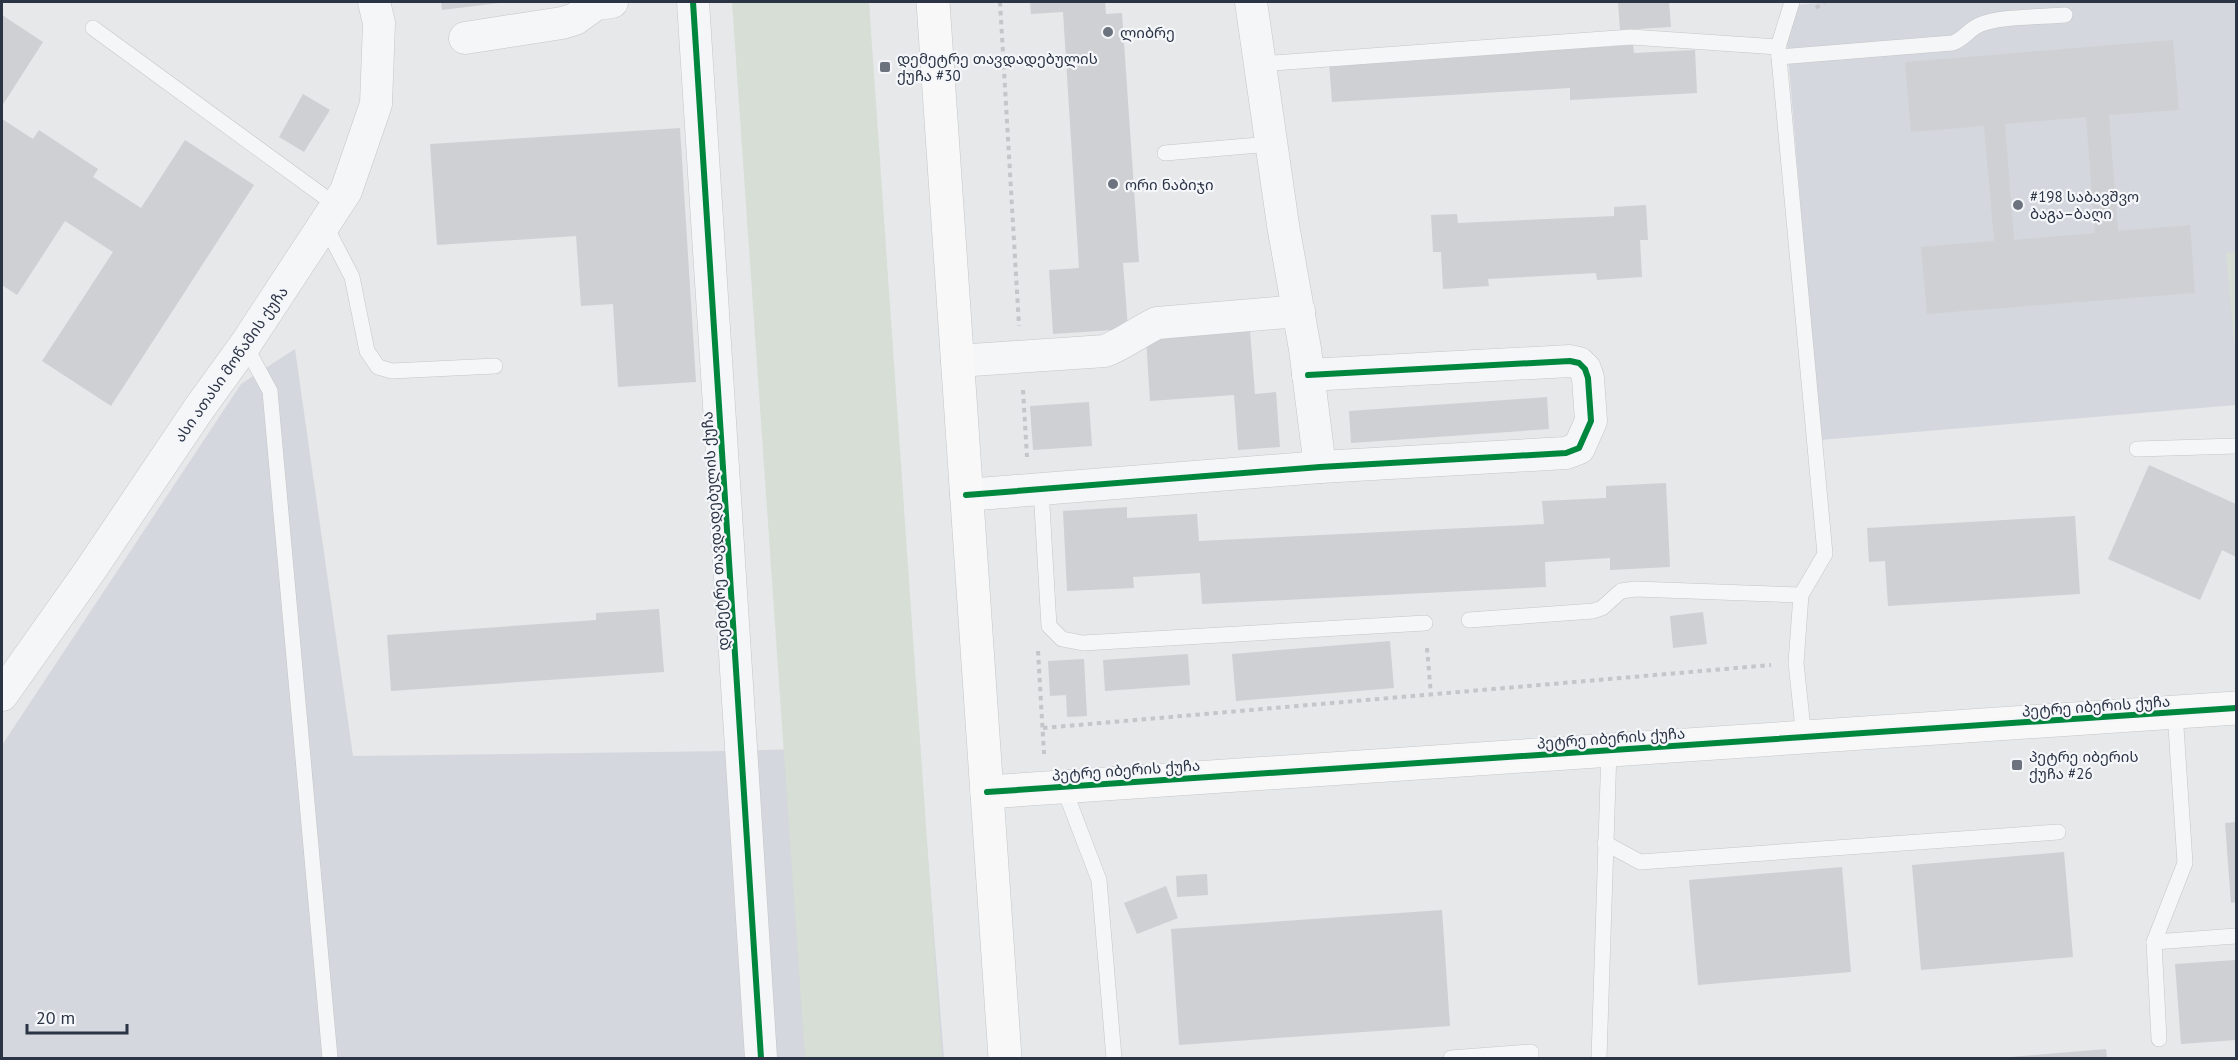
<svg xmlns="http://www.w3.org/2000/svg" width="2238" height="1060" font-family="'PT Sans','Noto Sans Georgian',sans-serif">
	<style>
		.built { fill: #d4d7dd }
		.green { fill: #d6ded6 }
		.building { fill: #ced0d3; fill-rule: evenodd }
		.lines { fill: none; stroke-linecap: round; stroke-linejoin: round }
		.lane-casing { stroke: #c4c6c8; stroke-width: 16 }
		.street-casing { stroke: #c4c6c8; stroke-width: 33 }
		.secondary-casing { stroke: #c4c6c8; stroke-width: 34 }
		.path { stroke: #c5c6ca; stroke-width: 4; stroke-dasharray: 4.5 4.5; stroke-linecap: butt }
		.lane { stroke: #f5f6f7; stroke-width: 15 }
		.street { stroke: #f5f6f7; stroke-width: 32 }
		.secondary { stroke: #f8f8f8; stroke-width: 33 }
		.cycleway-casing { stroke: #f4f6f9; stroke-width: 10 }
		.cycleway { stroke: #00873e; stroke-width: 6 }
		.poi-dot { fill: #6c737f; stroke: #f4f6f9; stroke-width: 2 }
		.labels { text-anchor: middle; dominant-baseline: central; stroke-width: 4.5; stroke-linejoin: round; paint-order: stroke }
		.poi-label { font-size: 15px; fill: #2b3445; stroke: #f4f6f9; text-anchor: start }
		.street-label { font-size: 15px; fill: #2b3445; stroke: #f4f6f9 }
	</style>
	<rect width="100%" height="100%" fill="#e6e8ea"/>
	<g class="built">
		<polygon points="1832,2 2236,2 2236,405 1820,440 1784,6"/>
		<polygon points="295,349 353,756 727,751 919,746 944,1058 2,1058 2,745 241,384"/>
	</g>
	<g class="green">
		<polygon points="732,2 869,2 942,1058 805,1058"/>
		<polygon points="2236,252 2236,341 2234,342 2226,253"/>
	</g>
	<g class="building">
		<polygon points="441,2 499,2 499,3 442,10"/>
		<polygon points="1030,2 1105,2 1106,14 1122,13 1139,262 1123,263 1128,329 1053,334 1049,270 1079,268 1063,12 1031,14"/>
		<polygon points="1618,2 1669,2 1671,27 1620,30"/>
		<polygon points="2,15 43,42 2,106"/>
		<path d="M2173,40l6,70 -70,5 9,116 72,-6 5,68 -268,21 -6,-67 73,-6 -10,-115 -73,6 -6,-70zM2086,117l9,116 -81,7 -9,-116z"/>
		<polygon points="1633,45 1634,53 1695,50 1697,93 1570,100 1570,88 1332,102 1329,63"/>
		<polygon points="303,94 330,110 304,152 279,137"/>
		<polygon points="2,119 33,139 39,130 98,169 93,177 141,208 185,140 254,185 111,406 42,361 113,252 65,221 17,295 2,285 2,196 3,193 2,192"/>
		<polygon points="680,128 696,382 618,387 613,304 581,306 576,236 437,245 430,144"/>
		<polygon points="1646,205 1648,240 1640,240 1642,277 1597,280 1596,273 1488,279 1489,286 1443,289 1441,252 1433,252 1431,215 1457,214 1458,223 1614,216 1614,207"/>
		<polygon points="1250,330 1255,394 1276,392 1280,447 1238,450 1234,395 1150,401 1146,337"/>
		<polygon points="1547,397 1549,429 1351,443 1349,411"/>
		<polygon points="1089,402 1092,446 1033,450 1030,406"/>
		<polygon points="2149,465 2236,504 2236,557 2222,550 2200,600 2108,559"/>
		<polygon points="1666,483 1670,567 1610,570 1610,558 1545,562 1546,587 1202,604 1200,573 1133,577 1134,588 1067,591 1063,511 1127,507 1127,518 1197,514 1199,541 1544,524 1542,501 1606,498 1606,486"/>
		<polygon points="2075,516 2080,594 1888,606 1885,561 1869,562 1867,528"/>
		<polygon points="659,609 664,672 391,691 387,635 596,620 596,613"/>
		<polygon points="1703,612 1707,644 1673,648 1670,616"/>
		<polygon points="1390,641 1394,688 1236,701 1232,654"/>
		<polygon points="1188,654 1190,685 1105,691 1103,660"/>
		<polygon points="1084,659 1087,716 1067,717 1066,695 1050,696 1048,661"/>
		<polygon points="2236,822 2236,902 2231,903 2225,823"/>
		<polygon points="2064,852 2073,957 1921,970 1912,865"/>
		<polygon points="1842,867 1851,972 1698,985 1689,880"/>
		<polygon points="1207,874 1208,895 1177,897 1176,876"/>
		<polygon points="1166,886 1178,918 1137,934 1124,903"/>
		<polygon points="1442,910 1450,1026 1179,1045 1171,929"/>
		<polygon points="2236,960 2236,1040 2181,1044 2175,964"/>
		<polygon points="2106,1049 2107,1058 2011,1058 2011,1057"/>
	</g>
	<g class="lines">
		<g class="lane-casing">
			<g id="lane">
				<polyline points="93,28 337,206"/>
				<polyline points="1778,47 1792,2"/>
				<path d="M1779,57l173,-14c11,-3 16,-13 27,-18 19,-9 64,-8 86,-10"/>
				<polyline points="1260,64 1631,37 1778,47 1825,554 1801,595 1796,663 1804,738"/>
				<polyline points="1165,153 1271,144"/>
				<polyline points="325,225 352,277 367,351 378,367 392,371 495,366"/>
				<polyline points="245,345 270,391 330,1058"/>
				<polyline points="2137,449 2236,446"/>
				<polyline points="1041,489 1049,626 1062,639 1083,643 1425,623"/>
				<polyline points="1469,620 1593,611 1602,608 1621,591 1635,589 1801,595"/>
				<polyline points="1063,786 1099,880 1114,1058"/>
				<polyline points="1605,843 1640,862 2058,832"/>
				<polyline points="2154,942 2236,936"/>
				<polyline points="2159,1039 2154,942 2185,863 2175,712"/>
				<polyline points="1451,1058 1531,1052 1531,1058"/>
				<polyline points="1599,1058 1609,750"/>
			</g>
		</g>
		<g class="street-casing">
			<g id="street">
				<polyline points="693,2 761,1058"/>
				<polyline points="1251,2 1283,225 1305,349 1320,467"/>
				<polyline points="465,38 562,23 575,19 596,4 612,2"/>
				<path d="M957,361l148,-10c20,-8 33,-19 52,-28l142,-12"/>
				<polyline points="966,495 1320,467 1566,453 1579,448 1591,421 1588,378 1585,369 1579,363 1570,361 1308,375"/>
				<polyline points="2,695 89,572 198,410 245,345 346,191 376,104 379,23 374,2"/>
			</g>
		</g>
		<g class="secondary-casing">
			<g id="secondary">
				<polyline points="933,2 1005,1058"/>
				<polyline points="987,792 2236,708"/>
			</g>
		</g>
		<g class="path">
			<polyline points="1000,2 1019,326"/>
			<polyline points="1816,8 1824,2"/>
			<polyline points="1023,390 1027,457"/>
			<polyline points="1427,648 1431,695"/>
			<polyline points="1038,651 1044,754"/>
			<polyline points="1043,728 1771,665"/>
		</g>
		<use href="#lane" class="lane"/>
		<use href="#street" class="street"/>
		<use href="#secondary" class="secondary"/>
		<g class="cycleway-casing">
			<g id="cycleway">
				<polyline points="693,2 761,1058"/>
				<polyline points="966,495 1320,467 1566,453 1579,448 1591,421 1588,378 1585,369 1579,363 1570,361 1308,375"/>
				<polyline points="987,792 2236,708"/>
			</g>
		</g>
		<use href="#cycleway" class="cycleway"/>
	</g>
	<g class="poi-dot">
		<circle cx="1108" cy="32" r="6"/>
		<rect x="879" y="61" width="12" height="12" rx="3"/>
		<circle cx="1113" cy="184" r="6"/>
		<circle cx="2018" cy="205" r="6"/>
		<rect x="2011" y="759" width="12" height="12" rx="3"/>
	</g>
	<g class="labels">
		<g class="poi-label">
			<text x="1120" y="32">ლიბრე</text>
			<text x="897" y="58">დემეტრე თავდადებულის<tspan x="897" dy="17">ქუჩა #30</tspan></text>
			<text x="1125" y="184">ორი ნაბიჯი</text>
			<text x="2030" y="196">#198 საბავშვო<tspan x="2030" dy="17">ბაგა–ბაღი</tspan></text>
			<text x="2029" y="756">პეტრე იბერის<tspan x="2029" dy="17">ქუჩა #26</tspan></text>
		</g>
		<g class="street-label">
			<text transform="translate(231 364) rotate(-55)">ასი ათასი მოწამის ქუჩა</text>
			<text transform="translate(715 531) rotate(-94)">დემეტრე თავდადებულის ქუჩა</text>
			<text transform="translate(2096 706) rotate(-4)">პეტრე იბერის ქუჩა</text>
			<text transform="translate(1611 738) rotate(-4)">პეტრე იბერის ქუჩა</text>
			<text transform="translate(1126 770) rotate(-4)">პეტრე იბერის ქუჩა</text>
		</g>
	</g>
	<rect width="2238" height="1060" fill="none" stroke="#2b3445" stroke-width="6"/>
	<path d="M27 1024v9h100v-9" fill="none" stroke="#2b3445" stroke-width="3"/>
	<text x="36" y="1024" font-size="18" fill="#2b3445" stroke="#f4f6f9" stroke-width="4.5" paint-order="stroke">20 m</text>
</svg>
